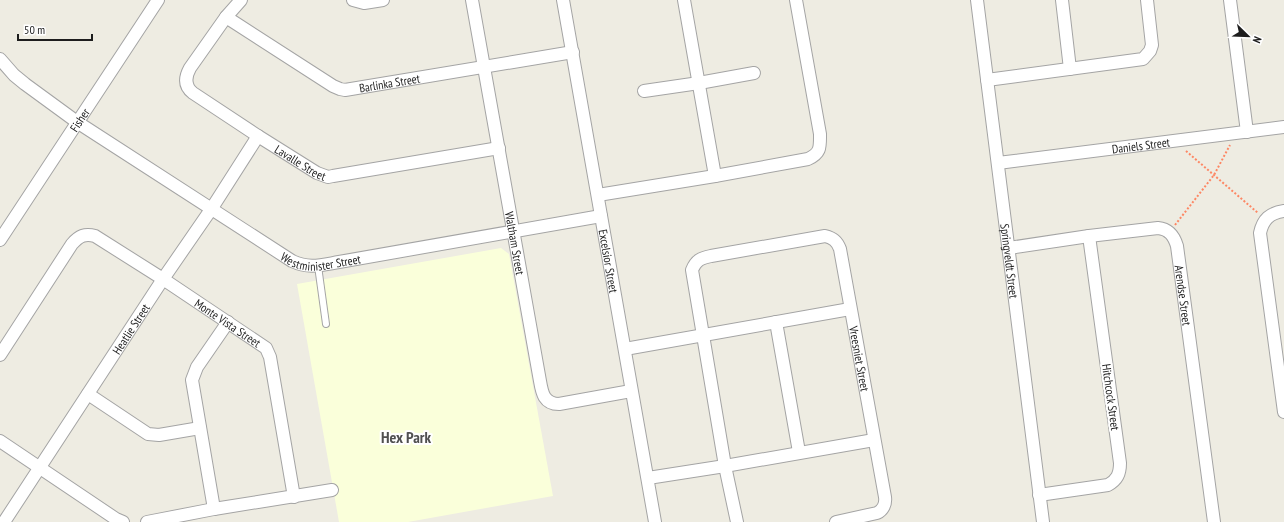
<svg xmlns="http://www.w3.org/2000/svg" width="1284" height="522" font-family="'PT Sans Narrow',sans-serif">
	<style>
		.education { fill: #faffda }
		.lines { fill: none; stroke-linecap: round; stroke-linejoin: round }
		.lane-casing { stroke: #a4a4a4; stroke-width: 8 }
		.street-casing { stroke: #a4a4a4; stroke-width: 14 }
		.path { stroke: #fd8764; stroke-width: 2; stroke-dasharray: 2 2; stroke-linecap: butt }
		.lane { stroke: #fff; stroke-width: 6 }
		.street { stroke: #fff; stroke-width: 12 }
		.labels { text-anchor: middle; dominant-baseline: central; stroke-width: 4; stroke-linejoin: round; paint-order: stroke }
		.street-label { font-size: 12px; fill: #1d1d1d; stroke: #fff }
		.district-label { font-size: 16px; font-weight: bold; fill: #505050; stroke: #fff }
	</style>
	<rect width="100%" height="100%" fill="#eeece2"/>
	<polygon class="education" points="501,248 509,254 553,496 408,522 339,522 297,284"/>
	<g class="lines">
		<g class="lane-casing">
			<polyline id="lane" points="318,266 326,324"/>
		</g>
		<g class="street-casing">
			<g id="street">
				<path id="s1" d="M241,0l-15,17 -36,51c-5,9 -6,18 3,25l65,43 59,37 11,4 5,-1 166,-28"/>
				<polyline points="353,0 364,3 383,0"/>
				<path id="s2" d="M472,0l68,381c2,12 4,23 19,23l72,-13"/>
				<path id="s3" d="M563,0l92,522"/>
				<polyline points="684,0 715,176"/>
				<path id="s4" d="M977,0l66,522"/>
				<polyline points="1062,0 1070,69"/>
				<polyline points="1230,0 1247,132"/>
				<path id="s5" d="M226,17l107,69 7,3 5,1 228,-38"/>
				<path id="s6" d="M0,59l14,16 11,9 52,38 215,139c17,8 29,4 47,1l262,-46"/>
				<polyline points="987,80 1143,59 1150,51 1152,45 1147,0"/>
				<polyline points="644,91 699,83 754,73"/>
				<path id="s7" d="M998,163l286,-36"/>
				<path d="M598,195l117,-19 93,-17c13,-6 12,-12 12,-25l-24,-134"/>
				<path d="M1284,211c-14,2 -21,8 -24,22l24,179"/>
				<path id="s8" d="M0,240l158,-240"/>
				<path id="s9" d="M1009,248l80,-12 69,-8c11,1 16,8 19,18l37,276"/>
				<polyline points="776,322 799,452"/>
				<polyline points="625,349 850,309"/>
				<path id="s10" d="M0,355l72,-111c7,-8 13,-11 23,-8l68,43 103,69 4,9 24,140"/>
				<polyline points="88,394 148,434 159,435 200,428"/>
				<polyline points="0,441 116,519 123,522"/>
				<polyline points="648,478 725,466 874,440"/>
				<path d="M1039,495l69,-10c9,-5 12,-11 12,-22l-31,-227"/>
				<polyline points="214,509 192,380 197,367 228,322"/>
				<path id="s11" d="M4,522l159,-243 49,-71 46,-72"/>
				<polyline points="147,522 214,509 332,490"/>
				<path id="s12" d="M737,522l-12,-56 -33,-196c4,-10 9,-12 19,-14l114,-20c8,2 12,5 15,13l45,248c1,7 -2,13 -8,16l-41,9"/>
			</g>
		</g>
		<g class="path">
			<polyline points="1186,151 1258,213"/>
			<polyline points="1175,225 1214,175 1230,145"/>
		</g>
		<use href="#lane" class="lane"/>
		<use href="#street" class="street"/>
	</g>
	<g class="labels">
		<g class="street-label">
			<text stroke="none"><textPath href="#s5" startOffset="185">Barlinka Street</textPath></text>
			<text stroke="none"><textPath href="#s8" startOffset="144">Fisher</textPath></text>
			<text stroke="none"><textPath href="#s7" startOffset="144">Daniels Street</textPath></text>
			<text stroke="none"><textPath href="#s1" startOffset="241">Lavalle Street</textPath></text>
			<text stroke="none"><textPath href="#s2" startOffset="247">Waltham Street</textPath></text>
			<text stroke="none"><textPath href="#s6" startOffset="385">Westminister Street</textPath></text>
			<text stroke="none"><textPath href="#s3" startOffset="265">Excelsior Street</textPath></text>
			<text stroke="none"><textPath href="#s4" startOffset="263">Springveldt Street</textPath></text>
			<text stroke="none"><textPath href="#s9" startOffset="228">Arendse Street</textPath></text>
			<text stroke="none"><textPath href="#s10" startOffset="317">Monte Vista Street</textPath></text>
			<text stroke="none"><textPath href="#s11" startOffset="231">Heatlie Street</textPath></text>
			<text stroke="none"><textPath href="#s12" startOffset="529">Vreesniet Street</textPath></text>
			<text transform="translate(1111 397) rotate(82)">Hitchcock Street</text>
		</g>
		<g class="district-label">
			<text x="406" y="437">Hex Park</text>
		</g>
	</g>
	<g transform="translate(1248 36) rotate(113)" stroke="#ffffff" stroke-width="3" paint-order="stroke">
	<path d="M0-3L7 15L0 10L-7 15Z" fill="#1d1d1d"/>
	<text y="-6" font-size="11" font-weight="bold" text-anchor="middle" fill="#1d1d1d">N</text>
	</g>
	<path d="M18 34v6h74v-6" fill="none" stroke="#1d1d1d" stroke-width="2"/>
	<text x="24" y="34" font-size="12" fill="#1d1d1d" stroke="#ffffff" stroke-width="3" paint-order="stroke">50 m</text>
</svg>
